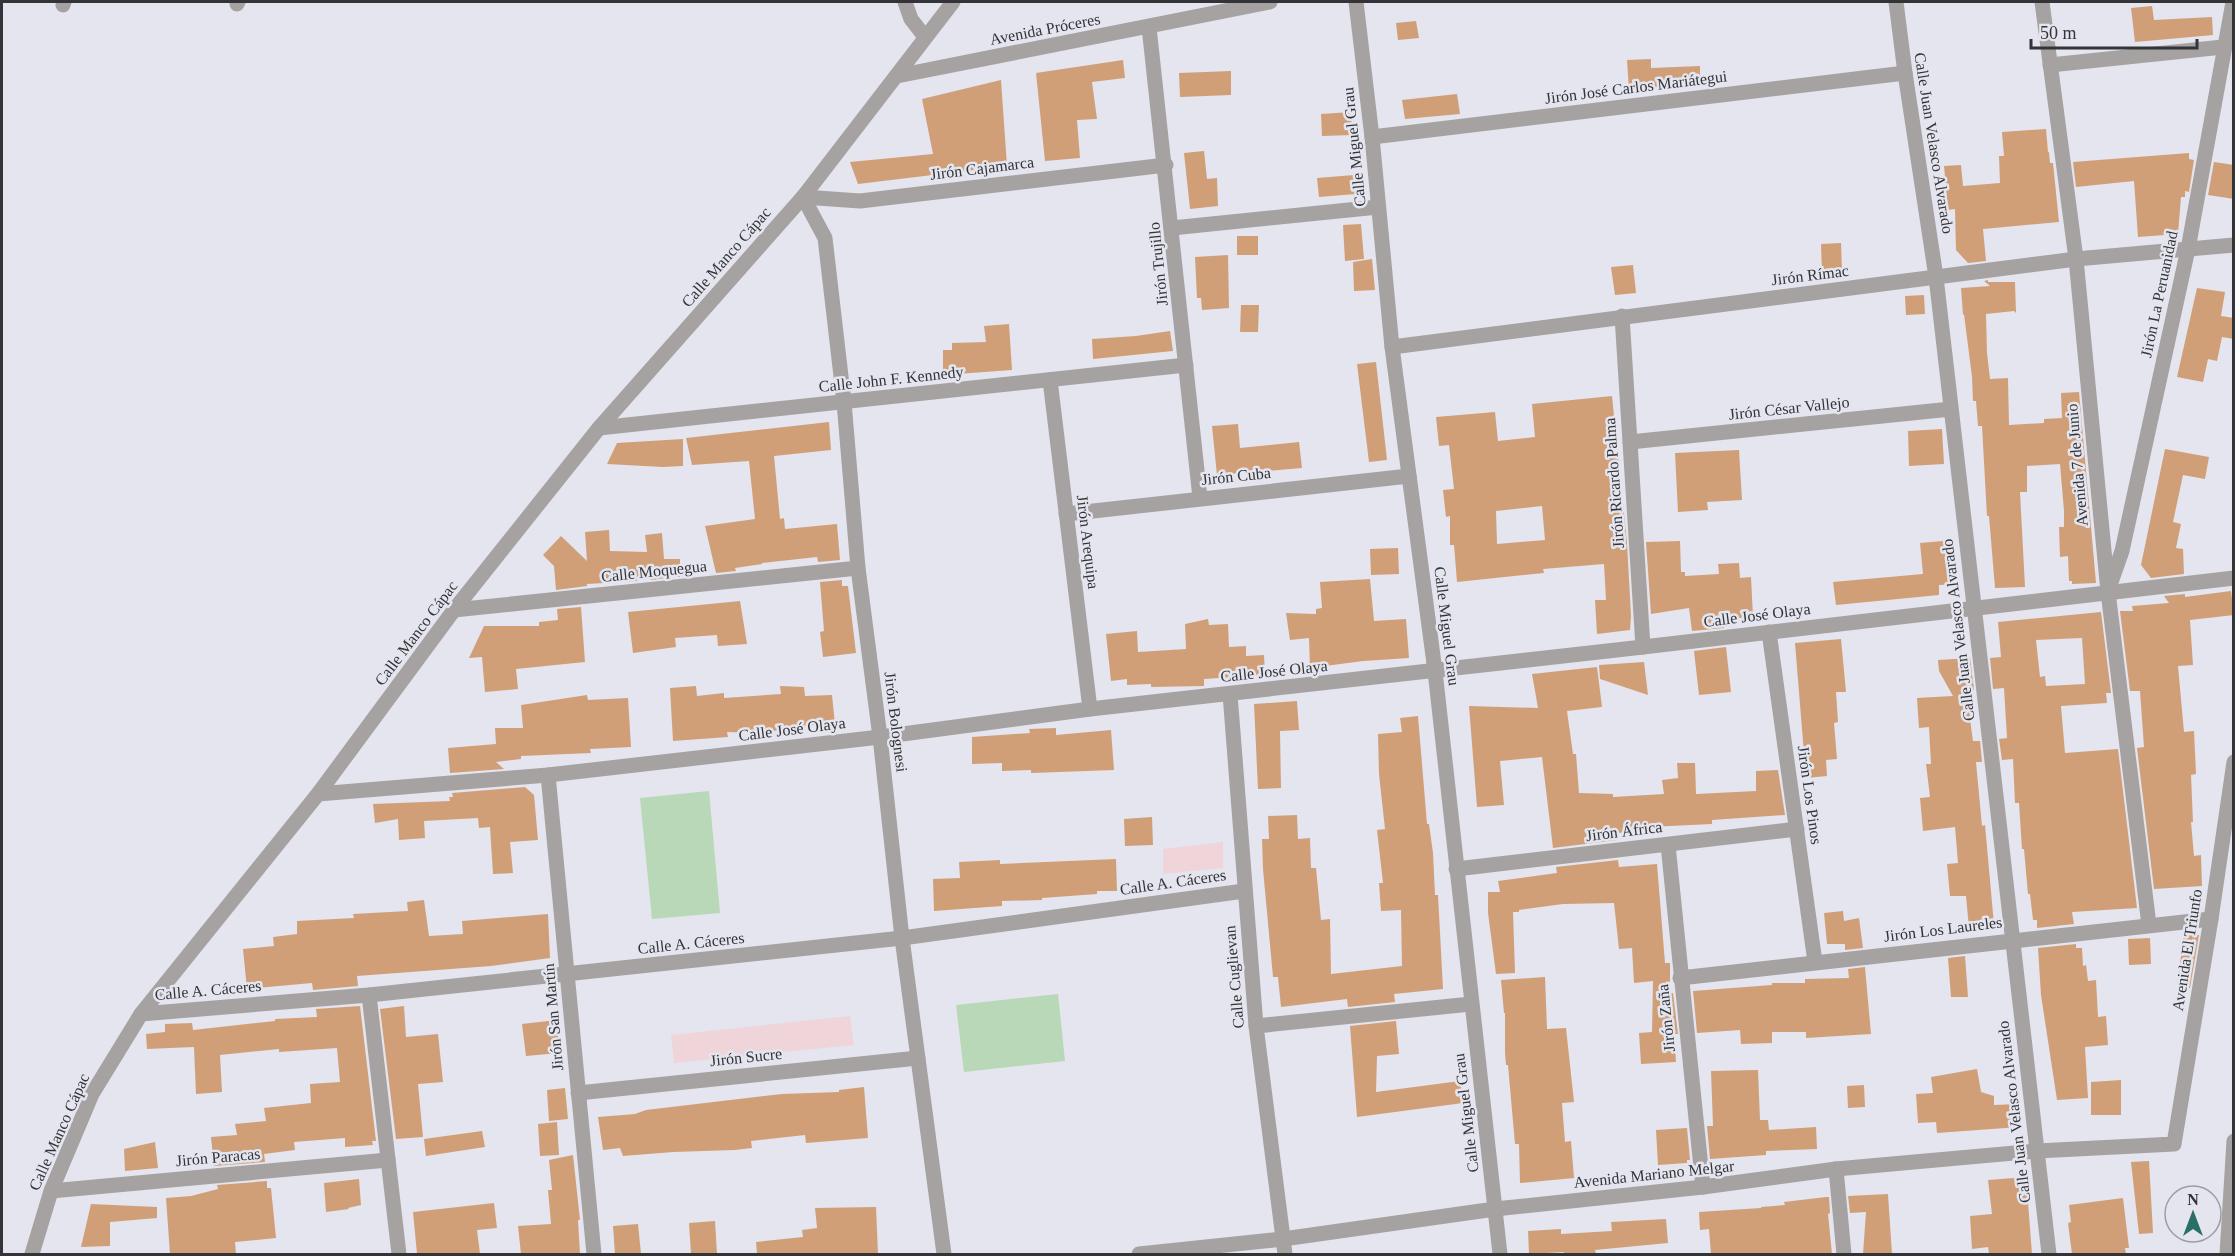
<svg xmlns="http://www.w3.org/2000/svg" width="2235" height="1256" font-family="'Times New Roman',serif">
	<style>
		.education { fill: #efd4d9 }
		.garden { fill: #b9d8b7 }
		.building { fill: #d09f78; fill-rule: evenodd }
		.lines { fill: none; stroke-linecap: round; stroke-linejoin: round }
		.minor { stroke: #a6a2a1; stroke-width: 15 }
		.labels { text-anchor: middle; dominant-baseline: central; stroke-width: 5; stroke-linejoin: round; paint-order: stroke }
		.street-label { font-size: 16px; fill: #333437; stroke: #e4e5ee }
	</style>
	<rect width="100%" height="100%" fill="#e4e5ee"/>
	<g class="education">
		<polygon points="1223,842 1223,868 1163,874 1163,849"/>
		<polygon points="850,1016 854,1045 674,1063 671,1035"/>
	</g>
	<g class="garden">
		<polygon points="709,791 720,913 652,919 640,798"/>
		<polygon points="1058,994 1065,1061 964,1072 956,1005"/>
	</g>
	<g class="building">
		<polygon points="2152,6 2154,20 2212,17 2213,35 2135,42 2131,8"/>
		<polygon points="1416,21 1419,38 1398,40 1396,23"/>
		<polygon points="1651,59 1651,68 1700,66 1700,85 1652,87 1652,90 1629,91 1627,60"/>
		<polygon points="1123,60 1125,78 1092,82 1097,119 1077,120 1080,158 1045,161 1036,73"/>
		<polygon points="1231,71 1231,95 1180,97 1179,73"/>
		<polygon points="1001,80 1007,166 974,166 974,170 858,184 850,162 933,154 922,99"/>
		<polygon points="1457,94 1460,114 1405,119 1402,100"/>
		<polygon points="1351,112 1352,135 1322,136 1321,114"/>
		<polygon points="2046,129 2048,152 2049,152 2050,163 2053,163 2059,222 1983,229 1986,261 1968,263 1956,250 1955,209 1948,210 1944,166 1961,165 1963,186 2000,183 1999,156 2004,156 2002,132"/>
		<polygon points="1204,151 1207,179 1217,178 1218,206 1190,209 1184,153"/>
		<polygon points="2189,153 2189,159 2194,160 2189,192 2185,191 2185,197 2181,197 2178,234 2138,237 2134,181 2076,187 2073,162"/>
		<polygon points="2214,162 2234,165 2234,199 2208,195"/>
		<polygon points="1354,175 1356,194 1319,197 1317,178"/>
		<polygon points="1361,224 1364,259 1345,261 1343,225"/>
		<rect x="1237" y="236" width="21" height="19"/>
		<polygon points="1841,243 1842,271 1822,272 1821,244"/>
		<polygon points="1228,255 1229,308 1202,310 1201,298 1197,298 1195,257"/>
		<polygon points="1372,259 1375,290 1354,291 1353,262"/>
		<polygon points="1633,265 1636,293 1615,295 1611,267"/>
		<polygon points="1988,280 1988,282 2015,282 2016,313 2014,311 1986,314 1987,353 1990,379 2008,378 2009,425 2044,423 2044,419 2062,418 2061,393 2079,392 2096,583 2072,584 2072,581 2069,581 2068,556 2060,557 2059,527 2064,527 2064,511 2060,464 2027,466 2027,492 2020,492 2025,587 1995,588 1989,516 1987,516 1982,426 1978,426 1976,401 1973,401 1972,377 1964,314 1963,315 1961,288 1990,286 1984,281"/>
		<polygon points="2197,288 2225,292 2221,316 2234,318 2234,339 2222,337 2217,361 2208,359 2203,382 2177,377"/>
		<polygon points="1924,295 1925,314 1906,315 1905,296"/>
		<polygon points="1241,305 1259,305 1258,332 1240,332"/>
		<polygon points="1009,324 1012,370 943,375 943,350 952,350 952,343 986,342 984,326"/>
		<polygon points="1170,331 1173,351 1093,359 1092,339 1136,336"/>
		<polygon points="1376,362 1387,460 1369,462 1357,364"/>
		<path d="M1612,396l15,147 4,73 -1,14 -33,4 -2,-34h11l-2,-36 -61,5 1,4 -87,9 -3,-37h-4v-29l-4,1 -3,-27 11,-1 -5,-44 -10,1 -3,-29 59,-5 3,29 37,-4 -3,-33zM1542,506l3,34 -48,4 -1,-33z"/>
		<polygon points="829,422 831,450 774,456 780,519 784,518 785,529 837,524 840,560 818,562 817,557 762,563 762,564 735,568 736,571 716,573 705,526 755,519 749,461 692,465 686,438"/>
		<polygon points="1238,424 1240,448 1299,442 1302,468 1217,475 1212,426"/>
		<polygon points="1942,429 1944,464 1909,466 1908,431"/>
		<polygon points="683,439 683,466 663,467 607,464 617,443"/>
		<polygon points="2165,449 2209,457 2205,479 2183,475 2173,522 2181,524 2176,548 2183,549 2184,574 2151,578 2141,565"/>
		<polygon points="1739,450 1742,500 1707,502 1708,510 1678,512 1675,453"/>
		<polygon points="609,530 610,551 647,552 645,535 662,533 664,559 680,559 680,577 665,576 665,578 651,580 650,575 637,577 637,581 587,584 587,586 556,590 554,566 543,555 561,536 587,561 585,532"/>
		<polygon points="1954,540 1957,584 1939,585 1939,595 1836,605 1833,582 1923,574 1920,543"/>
		<polygon points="1680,541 1681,572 1685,572 1685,576 1719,574 1718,564 1739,563 1740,578 1751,577 1753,617 1724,619 1724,628 1692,631 1689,608 1651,614 1646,542"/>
		<polygon points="1398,548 1399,574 1371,575 1370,549"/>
		<polygon points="1370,579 1374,621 1406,619 1409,658 1363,661 1310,668 1309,638 1290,640 1286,613 1316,614 1316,609 1322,608 1320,582"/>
		<polygon points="842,580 842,586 848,586 856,653 823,657 820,632 824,631 820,582"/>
		<polygon points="2231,591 2234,615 2190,620 2193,665 2178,666 2184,732 2194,731 2196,774 2191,775 2193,822 2191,822 2194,856 2201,855 2202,886 2154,889 2137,748 2144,747 2140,691 2130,691 2120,611 2133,611 2132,606 2169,603 2164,596 2185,594 2185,597"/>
		<polygon points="740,601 747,644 718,646 717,635 675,638 676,647 633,653 628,612"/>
		<polygon points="581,607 585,662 516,669 518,689 485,692 482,657 469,658 484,626 539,626 539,622 558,620 557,609"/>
		<path d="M2101,612l10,81h-5l1,10 -46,3 4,47 53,-4 19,159 -65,4 2,12 -37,4v-8h-4l-3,-26h-2l-4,-45h-2l-3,-46h-4l-2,-44 -11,1 -3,-21 8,-1 -3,-50 -11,1 -3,-31 11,-1 -3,-35zM2082,638l3,46 -39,2 -1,-10 -5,1 -4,-37z"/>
		<polygon points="1208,619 1209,625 1228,624 1229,647 1246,646 1246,656 1264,655 1265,675 1204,679 1204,686 1151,687 1151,684 1127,685 1127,679 1111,681 1106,634 1137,631 1138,652 1186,649 1185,624"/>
		<polygon points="1841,639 1846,692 1836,692 1838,722 1834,723 1837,759 1826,760 1827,776 1806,778 1795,643"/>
		<polygon points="1726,647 1731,692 1699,695 1694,651"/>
		<polygon points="1970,658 1974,690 1968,691 1971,727 1973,741 1980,741 1982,762 1976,762 1982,826 1985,825 1994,925 1969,928 1966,896 1950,896 1947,864 1958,863 1955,827 1923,831 1920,798 1930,797 1926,764 1931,764 1929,727 1919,728 1917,698 1953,696 1939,671 1938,660"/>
		<polygon points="1644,662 1648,695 1600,679 1599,665"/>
		<polygon points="1597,667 1602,707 1567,711 1573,754 1576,754 1579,793 1613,794 1613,797 1664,794 1662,780 1678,778 1677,763 1695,763 1696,794 1756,791 1756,771 1778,770 1785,815 1712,820 1712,824 1649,827 1649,831 1616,833 1617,840 1553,848 1542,757 1500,761 1504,805 1477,807 1469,706 1538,708 1532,674"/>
		<polygon points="696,686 697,696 724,693 724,698 781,694 780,686 804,687 805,696 832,695 835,724 781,727 781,730 755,733 727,732 728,737 673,741 670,688"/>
		<polygon points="587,695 588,700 628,698 631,747 590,749 591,753 521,756 521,759 496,762 504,769 450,773 448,748 496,744 495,728 523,728 521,705"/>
		<polygon points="1297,701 1299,730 1280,731 1281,788 1258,789 1254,704"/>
		<polygon points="1418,716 1427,824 1429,824 1433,853 1435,895 1438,895 1443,989 1394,994 1395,1002 1348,1007 1347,999 1281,1007 1278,977 1273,977 1263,869 1262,839 1269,839 1268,816 1297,815 1298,839 1310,838 1311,868 1316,868 1321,920 1330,919 1331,974 1402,966 1401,910 1381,911 1379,883 1383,883 1377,830 1385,829 1379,774 1378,734 1402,732 1400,718"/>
		<polygon points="1056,728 1056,735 1111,730 1114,770 1031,773 1031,770 1002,771 1002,763 972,764 972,737 1030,733 1029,729"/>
		<polygon points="525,787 534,795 538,840 510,842 513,873 493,874 490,827 479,828 478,818 424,821 425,838 399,840 398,819 375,823 373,804 450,801 449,797 453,797 452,793"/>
		<polygon points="1152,817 1153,845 1125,846 1124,819"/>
		<polygon points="1116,859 1117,891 1097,891 1097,894 1042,898 1042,900 1002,901 1002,906 934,911 933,879 960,878 959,862 1000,860 1000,864"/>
		<polygon points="1618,860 1619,867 1657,864 1665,963 1670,963 1670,993 1673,993 1678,1034 1674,1034 1676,1062 1641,1064 1639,1033 1652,1032 1653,981 1634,983 1632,948 1619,949 1614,903 1563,904 1519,910 1519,912 1513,912 1515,973 1496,974 1488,913 1488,892 1500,892 1498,881 1557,873 1556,867"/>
		<polygon points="424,900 429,936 463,934 462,921 548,914 550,958 491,966 357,976 358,986 313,990 312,983 247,989 243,949 274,946 273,937 297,934 297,921 354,918 353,914 408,911 407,902"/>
		<polygon points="1843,911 1844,921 1859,918 1863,948 1845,950 1845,944 1827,944 1824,913"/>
		<polygon points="2184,933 2199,935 2190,988 2177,987"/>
		<polygon points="2150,938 2151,964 2129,965 2128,939"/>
		<polygon points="2076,944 2076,948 2082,948 2083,966 2086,965 2088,981 2096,980 2098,1017 2106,1016 2108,1045 2085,1047 2088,1098 2057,1100 2041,995 2038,948"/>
		<polygon points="1965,956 1968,997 1951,997 1948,958"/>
		<polygon points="1865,967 1871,1034 1806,1038 1806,1032 1772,1032 1772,1043 1741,1044 1740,1030 1697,1033 1693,991 1772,985 1772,983 1805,983 1805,979 1849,978 1848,969"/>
		<polygon points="1545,977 1547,1029 1566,1028 1574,1102 1562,1103 1565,1142 1571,1141 1574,1178 1520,1183 1519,1144 1515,1144 1508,1065 1506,1065 1505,1053 1505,1013 1504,1013 1501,980"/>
		<polygon points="360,1006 376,1141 372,1141 373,1145 345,1147 345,1138 294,1142 295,1150 264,1154 265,1162 214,1166 211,1137 237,1135 235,1124 266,1121 264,1108 311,1103 310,1084 340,1082 337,1048 279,1052 279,1049 220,1055 222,1092 196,1094 194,1047 147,1049 146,1034 165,1032 165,1024 192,1023 193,1030 275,1021 275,1019 317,1017 316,1009"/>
		<polygon points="404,1006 406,1037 438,1034 443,1082 418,1084 423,1137 396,1139 380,1009"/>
		<polygon points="557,1020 559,1053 526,1056 522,1024"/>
		<polygon points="1396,1021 1399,1054 1377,1056 1376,1092 1460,1081 1463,1103 1357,1117 1350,1026"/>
		<polygon points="1977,1069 1981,1092 1994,1096 1994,1105 2018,1104 2019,1127 1937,1133 1936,1122 1918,1123 1916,1094 1933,1093 1931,1077"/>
		<polygon points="1758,1070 1760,1120 1768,1120 1769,1130 1816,1127 1817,1149 1766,1151 1766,1155 1710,1159 1707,1126 1713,1126 1711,1071"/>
		<polygon points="2121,1080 2121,1115 2091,1115 2091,1082"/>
		<polygon points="1864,1085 1865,1107 1848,1108 1847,1086"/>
		<polygon points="864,1087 868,1138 806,1143 805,1135 751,1141 752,1148 735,1150 673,1152 623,1156 620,1148 603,1150 598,1117 635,1114 646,1110 782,1094 839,1092 839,1090"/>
		<polygon points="565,1088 568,1119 549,1121 547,1090"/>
		<polygon points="557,1122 559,1155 540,1156 538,1124"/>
		<polygon points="1687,1128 1690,1160 1687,1160 1687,1163 1658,1165 1656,1130"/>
		<polygon points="482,1131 485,1147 426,1156 424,1139"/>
		<polygon points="155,1142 158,1168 125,1171 124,1149"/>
		<polygon points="573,1155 580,1220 578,1220 580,1254 521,1254 518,1226 551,1224 548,1190 552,1190 549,1160"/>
		<polygon points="2149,1161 2153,1233 2139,1234 2131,1162"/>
		<polygon points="2026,1177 2032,1254 1989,1254 1988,1247 1972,1249 1970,1216 1992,1214 1988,1180"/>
		<polygon points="359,1179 361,1205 348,1208 349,1209 326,1212 324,1183"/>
		<polygon points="267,1181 267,1188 271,1188 276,1238 235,1242 236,1254 170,1254 166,1198 191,1196 218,1189 217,1185"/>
		<polygon points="1888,1194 1892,1254 1863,1254 1866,1212 1850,1213 1848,1196"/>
		<polygon points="1826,1197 1829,1197 1830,1213 1828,1214 1832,1254 1711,1254 1709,1229 1700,1230 1699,1212 1761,1208 1761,1207 1785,1205 1784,1202"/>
		<polygon points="2123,1198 2129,1248 2125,1248 2126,1254 2072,1254 2068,1223 2071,1222 2069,1205"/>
		<polygon points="494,1203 497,1228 477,1230 480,1254 417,1254 413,1212"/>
		<polygon points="91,1204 157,1207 157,1218 110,1222 110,1246 81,1247"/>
		<polygon points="876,1207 878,1254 757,1254 756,1242 803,1237 802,1230 817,1228 815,1208"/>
		<polygon points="1666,1219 1668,1243 1595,1250 1596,1254 1564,1254 1564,1252 1529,1254 1528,1231 1561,1229 1561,1234 1612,1231 1611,1222"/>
		<polygon points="715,1221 717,1254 691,1254 689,1223"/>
		<polygon points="638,1224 641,1254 615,1254 613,1226"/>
	</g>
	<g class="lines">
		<g class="minor">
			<polyline points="905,2 911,19 925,37"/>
			<polyline points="1356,2 1372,137 1392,347 1435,671 1500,1254"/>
			<polyline points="1896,2 1905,73 1936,277 2049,1254"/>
			<polyline points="2042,2 2076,259 2108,592 2149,925"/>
			<polyline points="237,4 238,2"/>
			<polyline points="63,5 64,2"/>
			<polyline points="1149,27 1200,498"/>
			<polyline points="2050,65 2223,47"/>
			<polyline points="897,76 1270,2"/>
			<polyline points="1372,137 1905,73"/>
			<polyline points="803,197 825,238 844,402 858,568 880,737 902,938 944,1254"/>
			<polyline points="803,197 860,201 1166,165"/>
			<polyline points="1172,228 1378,207"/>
			<polyline points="1622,316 1643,647"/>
			<polyline points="1392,347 2076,259 2234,245"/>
			<polyline points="1050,380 1090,709"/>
			<polyline points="599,428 1186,365"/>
			<polyline points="1630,442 1951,409"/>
			<polyline points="1066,514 1409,476"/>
			<polyline points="2110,585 2122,551 2188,249 2233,2"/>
			<polyline points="454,610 858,568"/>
			<polyline points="1769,632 1815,962"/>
			<polyline points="1230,694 1256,1026 1285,1254"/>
			<polyline points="548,775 594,1254"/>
			<polyline points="318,794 548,775 880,737 1090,709 1643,647 2234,578"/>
			<polyline points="1668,845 1703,1187"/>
			<polyline points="1456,869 1797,829"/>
			<polyline points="1680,978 2211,919"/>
			<polyline points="369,995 399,1254"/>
			<polyline points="141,1014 369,995 902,938 1244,891"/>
			<polyline points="1256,1026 1471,1004"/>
			<polyline points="578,1093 918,1058"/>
			<polyline points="1836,1169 1844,1254"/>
			<polyline points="51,1191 388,1160"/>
			<polyline points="32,1254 51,1191 92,1094 141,1014 318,794 454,610 599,428 803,197 953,2"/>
			<polyline points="1139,1254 1283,1239 1495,1209 1703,1187 1836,1169 2037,1151 2174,1144 2211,919 2234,762"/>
			<polyline points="2227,1254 2234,1141"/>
		</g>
	</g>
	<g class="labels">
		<g class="street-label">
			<text transform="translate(1045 29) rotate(-11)">Avenida Próceres</text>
			<text transform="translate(1636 87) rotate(-7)">Jirón José Carlos Mariátegui</text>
			<text transform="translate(1934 143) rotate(81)">Calle Juan Velasco Alvarado</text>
			<text transform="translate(1354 147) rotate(-96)">Calle Miguel Grau</text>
			<text transform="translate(982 168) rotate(-7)">Jirón Cajamarca</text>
			<text transform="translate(726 257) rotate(-49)">Calle Manco Cápac</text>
			<text transform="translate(1158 264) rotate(-96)">Jirón Trujillo</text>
			<text transform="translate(1810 275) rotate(-7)">Jirón Rímac</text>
			<text transform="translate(2159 294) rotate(-78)">Jirón La Peruanidad</text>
			<text transform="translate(891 379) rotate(-6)">Calle John F. Kennedy</text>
			<text transform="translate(1789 408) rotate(-6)">Jirón César Vallejo</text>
			<text transform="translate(2077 465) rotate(-95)">Avenida 7 de Junio</text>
			<text transform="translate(1236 476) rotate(-6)">Jirón Cuba</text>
			<text transform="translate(1614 483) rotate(-94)">Jirón Ricardo Palma</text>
			<text transform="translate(1088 542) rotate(83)">Jirón Arequipa</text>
			<text transform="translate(654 571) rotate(-6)">Calle Moquegua</text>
			<text transform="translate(1757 615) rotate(-7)">Calle José Olaya</text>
			<text transform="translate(1447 626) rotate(83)">Calle Miguel Grau</text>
			<text transform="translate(1958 630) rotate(-97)">Calle Juan Velasco Alvarado</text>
			<text transform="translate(416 633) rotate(-53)">Calle Manco Cápac</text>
			<text transform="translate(1274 671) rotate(-6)">Calle José Olaya</text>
			<text transform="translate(896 722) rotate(83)">Jirón Bolognesi</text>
			<text transform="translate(792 729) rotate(-7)">Calle José Olaya</text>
			<text transform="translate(1810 795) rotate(82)">Jirón Los Pinos</text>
			<text transform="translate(1624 831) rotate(-7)">Jirón África</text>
			<text transform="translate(1173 882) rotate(-8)">Calle A. Cáceres</text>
			<text transform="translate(1943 929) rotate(-7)">Jirón Los Laureles</text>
			<text transform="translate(691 943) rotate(-6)">Calle A. Cáceres</text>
			<text transform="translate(2187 950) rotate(-81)">Avenida El Triunfo</text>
			<text transform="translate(1234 977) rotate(-95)">Calle Cuglievan</text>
			<text transform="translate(208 990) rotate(-5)">Calle A. Cáceres</text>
			<text transform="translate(553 1017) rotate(-95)">Jirón San Martín</text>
			<text transform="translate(1666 1018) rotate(-96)">Jirón Zaña</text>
			<text transform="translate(746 1057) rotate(-6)">Jirón Sucre</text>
			<text transform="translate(2014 1112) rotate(-97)">Calle Juan Velasco Alvarado</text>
			<text transform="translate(1466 1113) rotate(-97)">Calle Miguel Grau</text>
			<text transform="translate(59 1132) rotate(-66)">Calle Manco Cápac</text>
			<text transform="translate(218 1157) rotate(-5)">Jirón Paracas</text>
			<text transform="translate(1654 1174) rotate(-6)">Avenida Mariano Melgar</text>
		</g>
	</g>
	<rect width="2235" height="1256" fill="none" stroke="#333437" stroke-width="6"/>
	<g transform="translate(2193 1214)"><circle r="28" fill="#e4e5ee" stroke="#9d9ea5" stroke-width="1.5"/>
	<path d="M0-4.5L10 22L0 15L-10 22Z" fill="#286f65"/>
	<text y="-9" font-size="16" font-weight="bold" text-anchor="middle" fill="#333437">N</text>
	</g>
	<path d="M2031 39v9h166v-9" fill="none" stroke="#333437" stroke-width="3"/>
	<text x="2040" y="39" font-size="18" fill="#333437" stroke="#e4e5ee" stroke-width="4.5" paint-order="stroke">50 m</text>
</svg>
